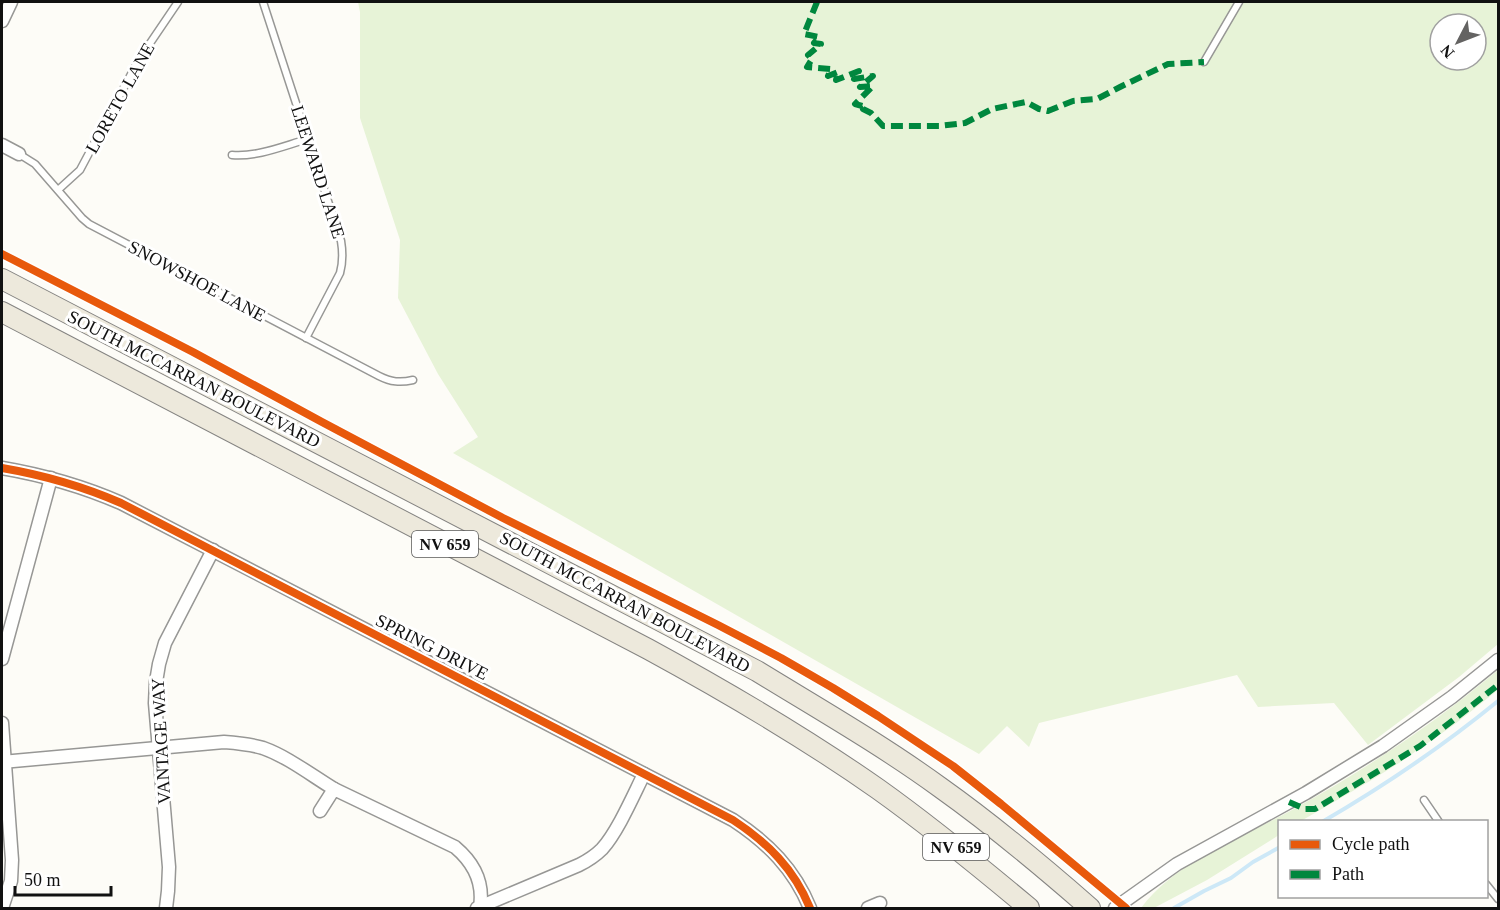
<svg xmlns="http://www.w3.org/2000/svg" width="1500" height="910" font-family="'Times New Roman',serif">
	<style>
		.green { fill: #e7f3d7; fill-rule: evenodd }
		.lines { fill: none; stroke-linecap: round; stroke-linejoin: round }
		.stream { stroke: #cde8f7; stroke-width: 4 }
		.service-casing { stroke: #979795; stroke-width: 9 }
		.minor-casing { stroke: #979795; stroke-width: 15 }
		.primary-casing { stroke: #858482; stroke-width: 22 }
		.service { stroke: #fffffe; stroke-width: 6 }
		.minor { stroke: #fffffe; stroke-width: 12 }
		.primary { stroke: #ede9dc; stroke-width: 20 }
		.quiet { stroke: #00873e; stroke-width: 6; stroke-dasharray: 12 6; stroke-linecap: butt }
		.cycleway-casing { stroke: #fff; stroke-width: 11 }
		.cycleway { stroke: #e8590c; stroke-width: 8 }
		.labels { text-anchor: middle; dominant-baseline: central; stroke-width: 6; stroke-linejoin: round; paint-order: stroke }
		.shield { fill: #fff; stroke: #585858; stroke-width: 1.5 }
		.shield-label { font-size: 16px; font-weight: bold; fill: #111 }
		.street-label { font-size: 18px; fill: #111; stroke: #fff }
	</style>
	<rect width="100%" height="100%" fill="#fdfcf7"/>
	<g class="green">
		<path d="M358,2h1140v642l-39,33 -91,68 -34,-42 -76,4 -21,-32 -198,48 -10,24 -22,-21 -28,28 -526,-301 25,-16 -40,-63 -40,-76 2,-58 -40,-122v-106zM1440,24h36v36h-36z"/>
		<path d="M1498,670v20l-43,34 -56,39 -29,18 -69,40 -21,1 -1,13 -72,45 -53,28h-13c35,-47 100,-70 151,-98 73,-40 143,-87 206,-140z"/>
	</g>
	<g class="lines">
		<g class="stream">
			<path d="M1322,822c62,-36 121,-76 176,-121"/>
			<polyline points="1174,908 1204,891 1231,878 1253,862 1280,847"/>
		</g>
		<g class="service-casing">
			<g id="service">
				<path d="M263,2l78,239c2,12 2,21 -1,32l-34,65"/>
				<polyline points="1204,62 1239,2"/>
				<path d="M19,154l16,10 47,54 7,6 290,152c12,6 21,7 34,4"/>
				<path d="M232,155c26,2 51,-9 76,-16"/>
				<polyline points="58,190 80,170 138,61 178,2"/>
				<polyline points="1424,800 1439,822"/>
				<polyline points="1486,884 1498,899"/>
			</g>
		</g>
		<g class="minor-casing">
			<g id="minor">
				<polyline points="2,21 11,2"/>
				<polyline points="2,145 19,154"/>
				<path d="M2,468c41,7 80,18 119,35l612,317c35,23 61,49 77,88"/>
				<polyline points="2,659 51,478"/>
				<polyline points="2,723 12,860 11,881 2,908"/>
				<path d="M2,762l222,-20c13,1 26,2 39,6 25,9 48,27 71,41"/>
				<path d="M320,811l14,-22 121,58c19,16 29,35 25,60"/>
				<polyline points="166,908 168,891 169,867 155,703 156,682 159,664 165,643 213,550"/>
				<path d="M477,908l102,-43c8,-4 16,-9 23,-16 16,-18 31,-53 42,-75"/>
				<polyline points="868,908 880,903"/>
				<polyline points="1115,908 1177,864 1306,793 1383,746 1452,697 1498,660"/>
			</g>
		</g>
		<g class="primary-casing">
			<g id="primary">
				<path d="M2,279l755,392c62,38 125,74 184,117 52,37 101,78 149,120"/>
				<path d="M2,312l646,337c79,43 156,88 230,140 52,37 102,78 151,119"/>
			</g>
		</g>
		<use href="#service" class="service"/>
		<use href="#minor" class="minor"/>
		<use href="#primary" class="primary"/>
		<g class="quiet">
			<polyline points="817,2 804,34 819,37 814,43 821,44 808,55 812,59 807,67 831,69 828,76 838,72 836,80 859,71 854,79 873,76 860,87 873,86 855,104 866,107 863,109 871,113 883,126 939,126 965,123 992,109 1026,102 1039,109 1048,111 1073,101 1097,99 1122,86 1168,64 1204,62"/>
			<polyline points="1289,802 1305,809 1315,809 1420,746 1498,685"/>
		</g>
		<g class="cycleway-casing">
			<g id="cycleway">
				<polyline points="2,254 193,352 322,422 503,518 718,625 781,658 833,688 878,716 953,766 1001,804 1126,908"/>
				<path d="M2,468c41,7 80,18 119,35l612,317c35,23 61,49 77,88"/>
			</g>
		</g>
		<use href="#cycleway" class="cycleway"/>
	</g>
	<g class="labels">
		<g class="shield">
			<rect x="412" y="531" width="66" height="26" rx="4.5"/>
			<rect x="923" y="834" width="66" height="26" rx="4.5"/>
		</g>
		<g class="shield-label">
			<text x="445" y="544">NV 659</text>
			<text x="956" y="847">NV 659</text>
		</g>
		<g class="street-label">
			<text transform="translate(120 98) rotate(-61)">LORETO LANE</text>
			<text transform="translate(318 172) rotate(72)">LEEWARD LANE</text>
			<text transform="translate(197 281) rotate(28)">SNOWSHOE LANE</text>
			<text transform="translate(194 379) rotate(27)">SOUTH MCCARRAN BOULEVARD</text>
			<text transform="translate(625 602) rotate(28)">SOUTH MCCARRAN BOULEVARD</text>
			<text transform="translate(432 647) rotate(27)">SPRING DRIVE</text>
			<text transform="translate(161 741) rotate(-93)">VANTAGE WAY</text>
		</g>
	</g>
	<rect width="1500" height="910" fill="none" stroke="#111111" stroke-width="6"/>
	<rect x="1278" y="820" width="210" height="78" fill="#ffffff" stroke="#a0a0a0" stroke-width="1.5"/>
	<rect x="1290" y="840" width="30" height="9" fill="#e8590c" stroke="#a0a0a0" stroke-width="1.5"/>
	<text x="1332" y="850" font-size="18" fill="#111111">Cycle path</text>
	<rect x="1290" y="870" width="30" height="9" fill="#00873e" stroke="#a0a0a0" stroke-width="1.5"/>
	<text x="1332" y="880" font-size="18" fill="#111111">Path</text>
	<g transform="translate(1458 42) rotate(228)"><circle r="28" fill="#ffffff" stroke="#a0a0a0" stroke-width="1.5"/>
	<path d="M0-4.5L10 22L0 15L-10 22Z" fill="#646362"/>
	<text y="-9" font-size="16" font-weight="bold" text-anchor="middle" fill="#111111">N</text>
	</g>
	<path d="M15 886v9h96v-9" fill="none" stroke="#111111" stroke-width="3"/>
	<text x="24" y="886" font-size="18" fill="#111111" stroke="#ffffff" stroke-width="4.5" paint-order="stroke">50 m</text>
</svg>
